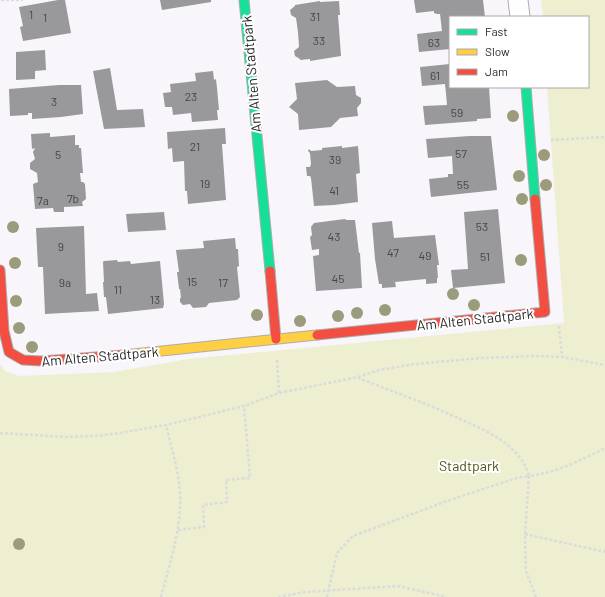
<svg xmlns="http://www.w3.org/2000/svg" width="605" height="597" font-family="Barlow,sans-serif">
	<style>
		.green { fill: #eeefd0 }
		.building { fill: #99989b }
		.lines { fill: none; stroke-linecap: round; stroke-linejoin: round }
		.street-casing { stroke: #adacaf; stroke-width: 21 }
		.fast-casing { stroke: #adacaf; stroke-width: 11 }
		.slow-casing { stroke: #adacaf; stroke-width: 11 }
		.jam-casing { stroke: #adacaf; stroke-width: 11 }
		.path { stroke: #dbdbdc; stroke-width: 2.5; stroke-dasharray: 3 2; stroke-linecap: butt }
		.street { stroke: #fefefe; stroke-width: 19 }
		.fast { stroke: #16e098; stroke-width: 9 }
		.slow { stroke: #ffcf43; stroke-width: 9 }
		.jam { stroke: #f24e42; stroke-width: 9 }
		.tree { fill: #9c9b7c }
		.labels { text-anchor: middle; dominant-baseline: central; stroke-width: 4; stroke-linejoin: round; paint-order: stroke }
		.number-label { font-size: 12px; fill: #464548 }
		.street-label { font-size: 14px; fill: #2a292c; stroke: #fff }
		.park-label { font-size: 14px; fill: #505115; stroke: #fff }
	</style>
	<rect width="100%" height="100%" fill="#f8f6fb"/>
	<polygon class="green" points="541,0 605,0 605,597 0,597 0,364 5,371 19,376 114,372 188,359 564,323 547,87 588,87 588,17 543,17"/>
	<g class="building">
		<polygon points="58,0 65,0 71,33 23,41 20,27 23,26 19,7"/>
		<polygon points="160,0 211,0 211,2 162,10"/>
		<polygon points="414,0 483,0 485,17 450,17 450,49 419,52 417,34 442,31 440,14 437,14 434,13 434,11 416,13"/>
		<polygon points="320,1 320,2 339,1 340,15 338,15 341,56 310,61 310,59 300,60 300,59 295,56 294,51 299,47 298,32 296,18 291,15 290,10 295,6 295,5"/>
		<polygon points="45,50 46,70 35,71 35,79 16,80 16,52"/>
		<polygon points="450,64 450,87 489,87 491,118 477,119 477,121 425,125 423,106 447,105 446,94 445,84 422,86 420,67"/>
		<polygon points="110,68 117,110 143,109 145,127 104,129 93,71"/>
		<polygon points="213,71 214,80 216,79 217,88 219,110 217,110 218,120 192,122 191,113 173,115 172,107 165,107 163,93 171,92 170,84 196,81 195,73"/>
		<polygon points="327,80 337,87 355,86 356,95 361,98 361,103 357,108 358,116 340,118 331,127 299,130 298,114 289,107 297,99 295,83"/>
		<polygon points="59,85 81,85 83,114 61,117 32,119 32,113 28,113 28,115 10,116 9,89"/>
		<polygon points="225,128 226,144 222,144 226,200 188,204 187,191 185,191 184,161 173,162 172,148 168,149 167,132"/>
		<polygon points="50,133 50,137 75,135 75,145 79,145 79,148 81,148 83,173 80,173 81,182 83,182 85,184 86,199 82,202 83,206 64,207 64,212 54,212 53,208 35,209 33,184 38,182 37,173 30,169 30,163 35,159 33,152 35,148 32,149 31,134"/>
		<polygon points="470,136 491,136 497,190 431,197 429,179 448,177 448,174 453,174 452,156 428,158 426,139"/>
		<polygon points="342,146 342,148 358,146 360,173 356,174 358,202 334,205 314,206 311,178 310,176 307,176 306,167 310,167 311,164 310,153 308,151 309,149 311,151 322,150 322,148"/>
		<polygon points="498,209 505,283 453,288 451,270 468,269 464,212"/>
		<polygon points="164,212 166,230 128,232 126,214"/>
		<polygon points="345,219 346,220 355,220 359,253 360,253 362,288 316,291 313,256 319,255 319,249 312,250 310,237 312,235 311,227 314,223"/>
		<polygon points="392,221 394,238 435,235 439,265 437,265 438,278 437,278 437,283 426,284 426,279 395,282 396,287 382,288 382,284 379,284 375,259 372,223"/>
		<polygon points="84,226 86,294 97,293 99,311 45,314 43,267 38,267 36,228"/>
		<polygon points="235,238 236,249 238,249 239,266 237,267 240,297 237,300 209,303 206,307 193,308 190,304 183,305 180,302 180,298 181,298 180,289 179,289 177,272 179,272 176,250 204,248 203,241"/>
		<polygon points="117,260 118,262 130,261 131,264 160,261 164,304 163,308 108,314 106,297 104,297 103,282 104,282 103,262 104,261"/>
	</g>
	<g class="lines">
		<g class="street-casing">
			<polyline id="street" points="518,0 520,17"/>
		</g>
		<g class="fast-casing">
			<g id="fast">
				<polyline points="244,0 270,271"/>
				<polyline points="526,87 535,199"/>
			</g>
		</g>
		<g class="slow-casing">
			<polyline id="slow" points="123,355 317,335"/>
		</g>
		<g class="jam-casing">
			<g id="jam">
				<polyline points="0,270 4,331 9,352 23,360 41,361 123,355"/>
				<polyline points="270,271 276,339"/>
				<polyline points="317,335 545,312 535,199"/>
			</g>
		</g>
		<g class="path">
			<polyline points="1,0 23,0"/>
			<polyline points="551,140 605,137"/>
			<polyline points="559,326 562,357"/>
			<polyline points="277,360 279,393"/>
			<polyline points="0,433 66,437 96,436 120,433 166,425 244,406 279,393 358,377 379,370 415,364 481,358 537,356 562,357 605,365"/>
			<polyline points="178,530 204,527 203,505 227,502 226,480 250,478 244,406"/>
			<polyline points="525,534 605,552"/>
			<path d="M161,597c9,-35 21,-69 19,-106 -2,-22 -9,-44 -14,-66"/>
			<polyline points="278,597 306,592 398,586 447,597"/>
			<path d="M327,597l10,-44 16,-17 94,-35 70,-23 12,-2c-3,-11 -9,-20 -18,-28 -14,-13 -35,-22 -53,-30 -33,-15 -66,-27 -100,-40"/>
			<path d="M536,597l-10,-26 -1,-37 4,-58c26,-3 53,-16 76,-28"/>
		</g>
		<use href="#street" class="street"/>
		<use href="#fast" class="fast"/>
		<use href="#slow" class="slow"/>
		<use href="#jam" class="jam"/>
	</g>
	<g class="tree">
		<circle cx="513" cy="116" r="6"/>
		<circle cx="544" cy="155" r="6"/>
		<circle cx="519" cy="176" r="6"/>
		<circle cx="546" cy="185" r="6"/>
		<circle cx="522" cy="199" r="6"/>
		<circle cx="13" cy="227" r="6"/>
		<circle cx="521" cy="260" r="6"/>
		<circle cx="15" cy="263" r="6"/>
		<circle cx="453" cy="294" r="6"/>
		<circle cx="16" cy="301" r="6"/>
		<circle cx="474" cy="305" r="6"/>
		<circle cx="385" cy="310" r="6"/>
		<circle cx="357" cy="313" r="6"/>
		<circle cx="257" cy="315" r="6"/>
		<circle cx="338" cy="316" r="6"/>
		<circle cx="300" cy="321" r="6"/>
		<circle cx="19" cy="328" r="6"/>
		<circle cx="32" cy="347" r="6"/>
		<circle cx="19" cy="544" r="6"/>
	</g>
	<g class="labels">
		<g class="number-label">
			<text x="31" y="14">1</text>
			<text x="315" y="16">31</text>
			<text x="45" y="17">1</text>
			<text x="319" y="40">33</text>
			<text x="434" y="42">63</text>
			<text x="435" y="75">61</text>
			<text x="191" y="96">23</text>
			<text x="54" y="101">3</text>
			<text x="457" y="112">59</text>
			<text x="195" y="146">21</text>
			<text x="461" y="153">57</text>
			<text x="58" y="154">5</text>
			<text x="335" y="159">39</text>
			<text x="205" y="183">19</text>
			<text x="463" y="184">55</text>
			<text x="334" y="190">41</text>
			<text x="73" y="198">7b</text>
			<text x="43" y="200">7a</text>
			<text x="482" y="226">53</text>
			<text x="334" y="236">43</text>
			<text x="61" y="246">9</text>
			<text x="393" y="252">47</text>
			<text x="425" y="255">49</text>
			<text x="485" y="256">51</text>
			<text x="338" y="278">45</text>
			<text x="192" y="281">15</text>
			<text x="65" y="282">9a</text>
			<text x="223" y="282">17</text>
			<text x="118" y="289">11</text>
			<text x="155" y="299">13</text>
		</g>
		<g class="street-label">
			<text transform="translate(251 74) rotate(-95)">Am Alten Stadtpark</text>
			<text transform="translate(475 319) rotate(-6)">Am Alten Stadtpark</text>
			<text transform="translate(100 356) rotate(-5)">Am Alten Stadtpark</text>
		</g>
		<g class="park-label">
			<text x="469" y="465">Stadtpark</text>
		</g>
	</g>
	<rect x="449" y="16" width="140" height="72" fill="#ffffff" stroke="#aaa9ab"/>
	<rect x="457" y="29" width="20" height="6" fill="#16e098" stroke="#aaa9ab"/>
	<text x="485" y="36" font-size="12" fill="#2a292c">Fast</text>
	<rect x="457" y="49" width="20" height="6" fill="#ffcf43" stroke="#aaa9ab"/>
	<text x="485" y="56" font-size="12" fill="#2a292c">Slow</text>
	<rect x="457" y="69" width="20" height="6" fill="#f24e42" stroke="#aaa9ab"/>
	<text x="485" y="76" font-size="12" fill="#2a292c">Jam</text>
</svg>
